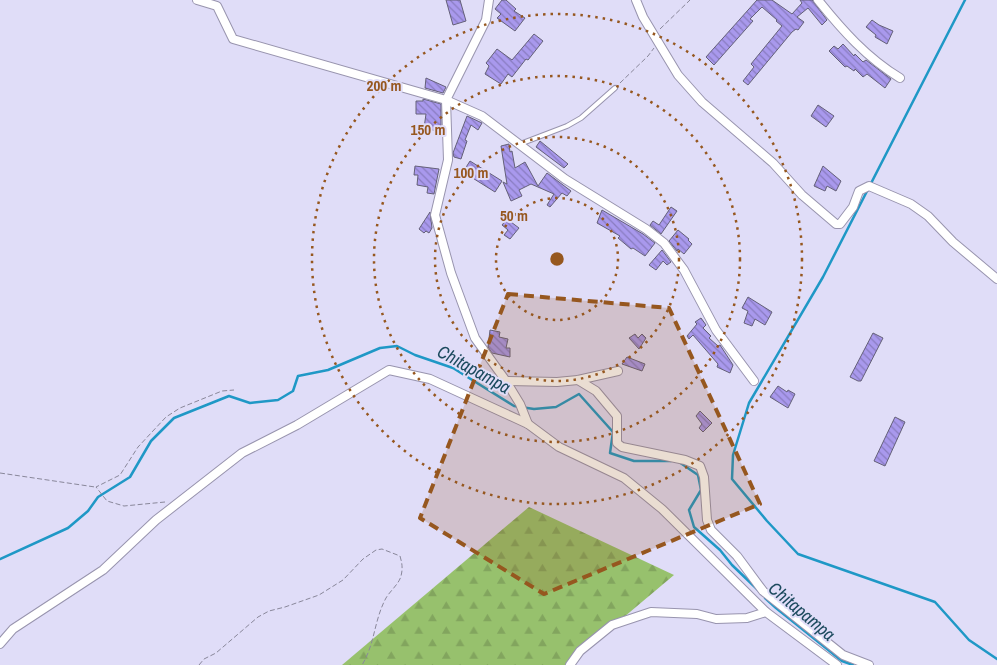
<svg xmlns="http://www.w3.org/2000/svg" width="997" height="665" font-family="'Archivo Narrow',sans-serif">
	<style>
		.forest { fill: url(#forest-firs) }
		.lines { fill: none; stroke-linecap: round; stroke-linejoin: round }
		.stream { stroke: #1f98c6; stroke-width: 2.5 }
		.building { fill: url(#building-back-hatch); stroke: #646078 }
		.lane-casing { stroke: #9894ae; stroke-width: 6 }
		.street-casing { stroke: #9894ae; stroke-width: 10 }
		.path { stroke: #89879a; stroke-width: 1; stroke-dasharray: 5 2.5; stroke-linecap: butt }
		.lane { stroke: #fff; stroke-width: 4 }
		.street { stroke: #fff; stroke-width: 8 }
		.marked { fill: #96571f; fill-opacity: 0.2; stroke: #96571f; stroke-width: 4; stroke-dasharray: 10 6; stroke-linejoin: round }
		.ring { fill: none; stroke: #96571f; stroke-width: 2.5; stroke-dasharray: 2.5 5 }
		.labels { text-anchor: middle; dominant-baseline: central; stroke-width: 4; stroke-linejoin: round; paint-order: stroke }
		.water-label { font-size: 18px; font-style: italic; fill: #1c4a5e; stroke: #e0ddf8 }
		.centre { fill: #96571f; stroke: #e0ddf8; stroke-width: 2.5 }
		.ring-label { font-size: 15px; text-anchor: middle; font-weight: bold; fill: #96571f; stroke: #e0ddf8; stroke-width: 4; stroke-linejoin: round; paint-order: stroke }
	</style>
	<defs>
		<pattern id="forest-firs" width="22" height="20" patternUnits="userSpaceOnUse" patternTransform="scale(1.25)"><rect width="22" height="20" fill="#97c16d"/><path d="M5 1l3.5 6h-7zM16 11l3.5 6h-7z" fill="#82a55e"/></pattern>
		<pattern id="building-back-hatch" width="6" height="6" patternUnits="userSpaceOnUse" patternTransform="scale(1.25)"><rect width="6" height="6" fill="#a999ed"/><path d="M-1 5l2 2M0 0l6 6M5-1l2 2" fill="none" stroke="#897cc0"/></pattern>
	</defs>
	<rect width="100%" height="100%" fill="#e0ddf8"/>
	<polygon class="forest" points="529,507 674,575 567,665 342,665"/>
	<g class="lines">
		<g class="stream">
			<polyline points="965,0 823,277 749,403 733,455 732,479 767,521 798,554 935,602 969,640 997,659"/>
			<polyline points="679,462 698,475 701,490 689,510 694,527 720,550 732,565 758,590"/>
			<polyline points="0,559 68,528 88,511 98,497 130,477 151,441 174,418 229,396 250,403 278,400 293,391 298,376 328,370 380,348 397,346 415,355 453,368 514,406 534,409 556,407 579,394 613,432 610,453 634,461 671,461"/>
			<polyline points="765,598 776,608 842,661 853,665"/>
		</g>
	</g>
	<g class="building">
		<polygon points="446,0 460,0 466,21 453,25"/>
		<polygon points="502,0 506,0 516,9 514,11 525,18 515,31 497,18 501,14 495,9"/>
		<polygon points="757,0 772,0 792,14 802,3 800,0 812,0 827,20 822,25 808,8 797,17 804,22 798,30 796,29 792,32 748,85 743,81 754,67 751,64 782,26 776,21 777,20 762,7 750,19 753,21 714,65 706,57"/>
		<polygon points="872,20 879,25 893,31 887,44 875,37 876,35 866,27"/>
		<polygon points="534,34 543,41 528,60 526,59 512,77 508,74 501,84 485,74 489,66 486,63 497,49 512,60"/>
		<polygon points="843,44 854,56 855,54 863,62 866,60 891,79 885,88 867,74 863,77 855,69 854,71 847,66 845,67 829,51 834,46 838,49"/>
		<polygon points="426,78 446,87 443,93 425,88"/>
		<polygon points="423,99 441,104 441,132 424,128 426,114 416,114 416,101 423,101"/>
		<polygon points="818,105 834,116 826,127 811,116"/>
		<polygon points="467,116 482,123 478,130 471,125 465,140 467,141 461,159 454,157 453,153"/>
		<polygon points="540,141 568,164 564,168 536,147"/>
		<polygon points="509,144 510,152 512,151 515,168 525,162 538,186 547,173 571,191 567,196 562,193 550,207 547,205 554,194 531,184 519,190 522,196 511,201 503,182 507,184 501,146"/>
		<polygon points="470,161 502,181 495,192 463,172"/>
		<polygon points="415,166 439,169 434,194 427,193 428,187 417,185 418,175 414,175"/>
		<polygon points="823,166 841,181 836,191 827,186 825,191 814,186"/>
		<polygon points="671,207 677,211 661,234 650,225 653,221 659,225"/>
		<polygon points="602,210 643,234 655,243 645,256 633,248 631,249 618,238 620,236 597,223"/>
		<polygon points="430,212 432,228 429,233 426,231 424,233 419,229"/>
		<polygon points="507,219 519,228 510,239 504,235 508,230 502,225"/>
		<polygon points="678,230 689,239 688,240 692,244 684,254 678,249 677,251 669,241"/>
		<polygon points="662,250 671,262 667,265 663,261 656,270 649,265"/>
		<polygon points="748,297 772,312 765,325 755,319 752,326 744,323 748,311 742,308"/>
		<polygon points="701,318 706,325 703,328 711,336 709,338 718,346 720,345 733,365 730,373 717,367 718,364 693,335 689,339 687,336 697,324 695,322"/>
		<polygon points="490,330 500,332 499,337 508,339 506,348 510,348 510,357 492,353 488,347"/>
		<polygon points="873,333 883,338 861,381 858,381 850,377"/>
		<polygon points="635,334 638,338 642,334 646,338 639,349 629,338"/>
		<polygon points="627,357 645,364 642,371 622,364"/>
		<polygon points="778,386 787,392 788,390 795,394 788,408 770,397"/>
		<polygon points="700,411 712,423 703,432 699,428 702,424 696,416"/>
		<polygon points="895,417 905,422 885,466 874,461"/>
	</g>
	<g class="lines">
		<g class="lane-casing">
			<polyline id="lane" points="520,144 567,126 581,118 615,88"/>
		</g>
		<g class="street-casing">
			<g id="street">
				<polyline points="197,0 217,6 233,39 446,100 482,116 565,179 646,229 664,243 684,270 716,330 754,381"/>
				<polyline points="489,0 486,20 446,100 448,160 435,215 451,273 475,338 506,381 520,404 528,424"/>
				<polyline points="636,0 643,17 678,75 702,102 773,163 802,195 836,224 840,224 853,207 859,191 869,186 911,204 928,216 953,242 997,279"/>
				<path d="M818,0c24,30 49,58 82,78"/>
				<polyline points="578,380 596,391 617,416 617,443 622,447 685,460 700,466 704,477 707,520 711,530 737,556 763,591 843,655 869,665"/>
				<polyline points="506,381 557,382 578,380 618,371"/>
				<polyline points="0,644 13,629 103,570 156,520 242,453 297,425 389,370 430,379 528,424 559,447 624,478 662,509 766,612"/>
				<polyline points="570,665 580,651 612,625 651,612 697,614 716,619 747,618 766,612 837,665"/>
			</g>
		</g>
		<g class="path">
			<polyline points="660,29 690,0"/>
			<polyline points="620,83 648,56 654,48"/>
			<polyline points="0,473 95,487"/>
			<polyline points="165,502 124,506 107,501 96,487 120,475 138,447 166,417 180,408 222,391 234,390"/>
			<path d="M199,665l5,-6 12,-6 42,-36 11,-6 16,-4 34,-12 24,-15 20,-21 13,-9 6,-1 18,7c2,7 3,12 1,20 -2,8 -11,15 -15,22 -12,22 -11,46 -24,67"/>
		</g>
		<use href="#lane" class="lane"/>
		<use href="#street" class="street"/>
	</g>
	<path class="marked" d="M508,294l161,14 91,196 -216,90 -124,-76z"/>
	<g class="ring">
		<circle cx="557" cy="259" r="61"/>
		<circle cx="557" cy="259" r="122"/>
		<circle cx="557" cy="259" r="183"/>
		<circle cx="557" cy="259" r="245"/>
	</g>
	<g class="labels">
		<g class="water-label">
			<text transform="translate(474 369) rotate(29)">Chitapampa</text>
			<text transform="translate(802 611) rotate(40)">Chitapampa</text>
		</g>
	</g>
	<circle cx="557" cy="259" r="8" class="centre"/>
	<g class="ring-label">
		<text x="384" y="91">200 m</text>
		<text x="428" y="135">150 m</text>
		<text x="471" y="178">100 m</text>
		<text x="514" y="221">50 m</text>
	</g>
</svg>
